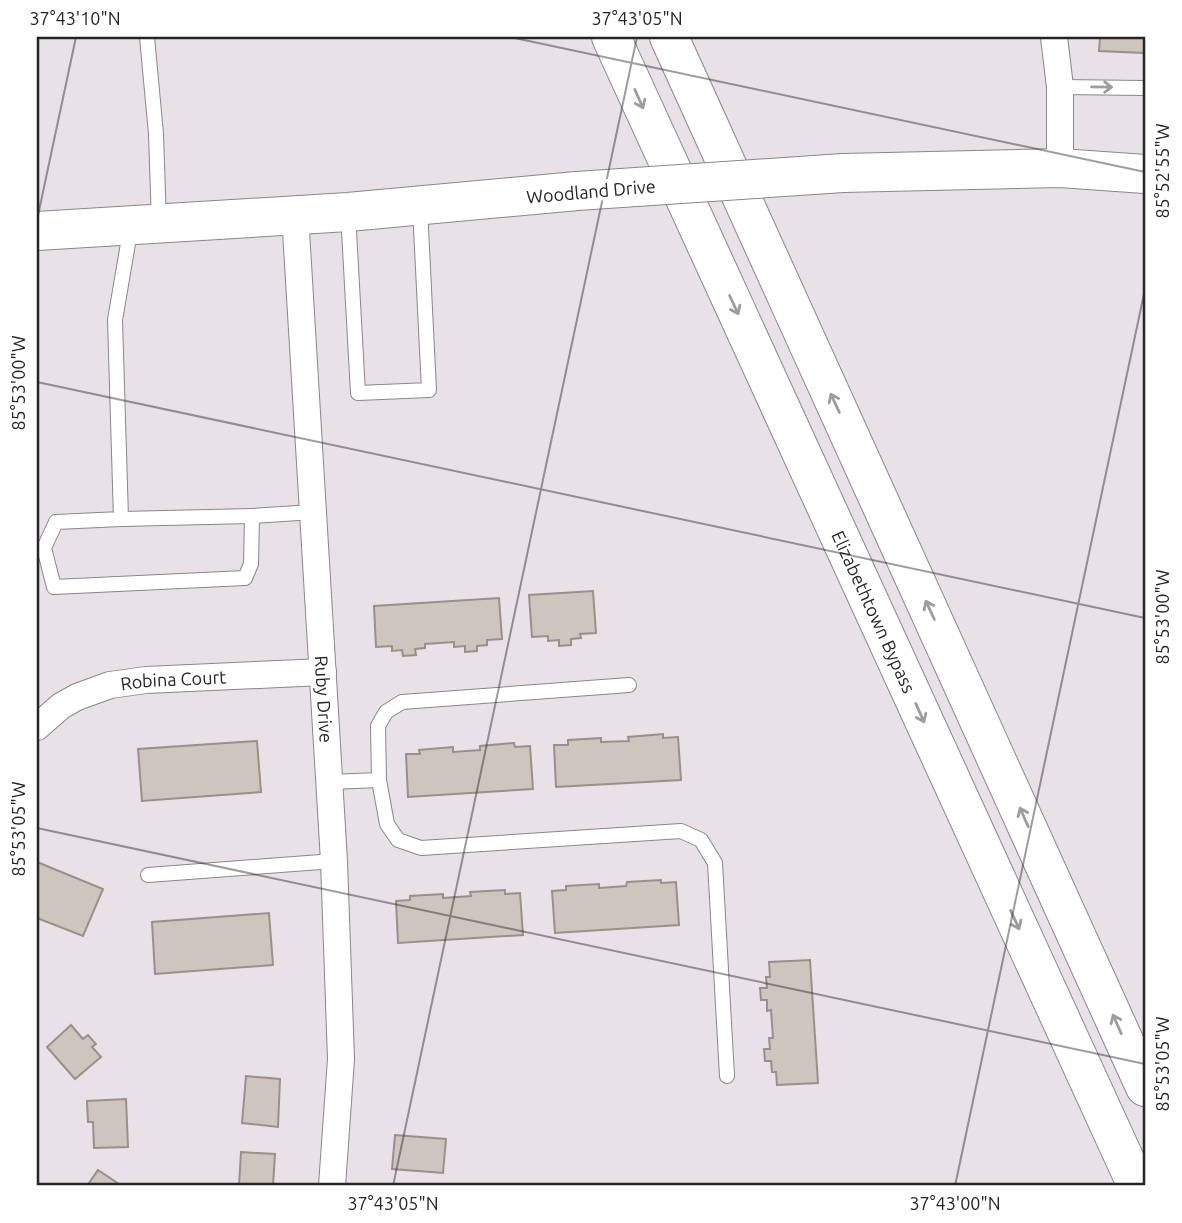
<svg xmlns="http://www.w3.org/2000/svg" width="1182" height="1223" font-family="Ubuntu,sans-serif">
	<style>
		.building { fill: #cec5bf; stroke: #99908a; stroke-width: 2 }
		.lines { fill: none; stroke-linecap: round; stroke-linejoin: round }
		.lane-casing { stroke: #8c858c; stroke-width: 16 }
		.street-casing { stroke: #8c858c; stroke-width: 28 }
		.secondary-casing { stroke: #8c858c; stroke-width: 40 }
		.highway-casing { stroke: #8c858c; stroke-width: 40 }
		.lane { stroke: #fff; stroke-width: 14 }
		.street { stroke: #fff; stroke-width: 26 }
		.secondary { stroke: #fff; stroke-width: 38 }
		.highway { stroke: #fff; stroke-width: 38 }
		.secondary-bridge-casing { stroke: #8c858c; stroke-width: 40; stroke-linecap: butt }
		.secondary-bridge { stroke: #fff; stroke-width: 38 }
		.oneway { stroke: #9e9c9e }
		.ticks { fill: none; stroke: #272427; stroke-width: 2; stroke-opacity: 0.45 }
		.labels { text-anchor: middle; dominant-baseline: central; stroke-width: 7; stroke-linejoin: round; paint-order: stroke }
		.street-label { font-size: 18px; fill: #272427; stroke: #fff }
		.neatline { fill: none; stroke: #272427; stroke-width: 2.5 }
		.ticks-label { font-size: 18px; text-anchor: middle; fill: #272427 }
	</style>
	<rect width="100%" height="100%" fill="#e9e1e8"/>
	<g class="building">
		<polygon points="1100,37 1145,37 1145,64 1144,64 1144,53 1099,51"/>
		<polygon points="593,591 596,633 580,634 581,638 571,639 571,645 559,646 559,640 548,641 548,636 532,637 529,595"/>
		<polygon points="499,598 502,639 487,640 487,645 477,646 477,651 465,652 465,646 454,647 454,642 425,644 425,648 415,649 416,655 403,656 402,650 392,651 392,646 376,647 374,606"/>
		<polygon points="663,734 663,738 678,737 681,780 556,787 554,745 568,745 568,740 601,738 601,742 629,741 628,737"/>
		<polygon points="257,741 261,792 142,801 138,749"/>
		<polygon points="514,743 515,747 530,746 533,789 408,797 406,754 420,754 419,750 453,747 453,752 480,750 480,746"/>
		<polygon points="37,862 103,889 83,936 37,918"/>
		<polygon points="661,880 661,883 676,882 679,925 555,933 552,891 566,890 566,886 599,884 599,888 626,886 627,882"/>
		<polygon points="505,890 505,894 520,893 523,935 398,943 396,901 410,900 410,896 443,894 443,898 471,896 470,892"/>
		<polygon points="269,913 273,965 155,974 152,922"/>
		<polygon points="810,960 818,1083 777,1085 776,1072 772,1072 771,1061 765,1061 764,1049 770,1049 769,1038 773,1038 771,1010 767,1011 767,1000 761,1000 760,988 767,988 766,977 770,977 769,962"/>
		<polygon points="71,1025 83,1039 88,1035 96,1044 92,1047 101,1057 75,1079 47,1047"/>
		<polygon points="246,1076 280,1079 278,1127 242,1123"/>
		<polygon points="126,1099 128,1147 94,1148 93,1122 88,1122 87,1101"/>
		<polygon points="395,1135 446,1139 443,1173 392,1169"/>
		<polygon points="241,1152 275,1154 273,1186 239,1186"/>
		<polygon points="98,1170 122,1186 87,1186"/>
	</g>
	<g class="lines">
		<g class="lane-casing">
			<g id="lane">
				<polyline points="147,37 156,134 159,223"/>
				<polyline points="1060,87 1145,88"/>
				<polyline points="348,213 358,393 429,390 420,208"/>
				<polyline points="131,226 115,320 121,519 56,522 44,548 54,587 245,578 251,564 252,516 313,512"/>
				<polyline points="121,519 252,516"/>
				<polyline points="379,780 387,824 398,840 421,848 681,831 701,840 715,863 727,1076"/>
				<polyline points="330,782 379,780 378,726 386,712 402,702 629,685"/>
				<polyline points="148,875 334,861"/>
			</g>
		</g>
		<g class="street-casing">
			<g id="street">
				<polyline points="1054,37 1060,87 1060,168"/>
				<path id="s1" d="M295,214l39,647 7,198 -9,127"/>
				<path id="s2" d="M37,727l24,-21 16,-9 33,-12 36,-5 177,-8"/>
			</g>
		</g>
		<g class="secondary-casing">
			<g id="secondary">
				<polyline points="843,173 1060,168 1145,174"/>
				<polyline points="37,231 348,212 577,191"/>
			</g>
		</g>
		<g class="highway-casing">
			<g id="highway">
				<path id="s3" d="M611,37l526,1149"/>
				<polyline points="669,37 1145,1087"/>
			</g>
		</g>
		<use href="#lane" class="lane"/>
		<use href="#street" class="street"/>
		<use href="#secondary" class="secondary"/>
		<use href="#highway" class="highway"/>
		<g class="secondary-bridge-casing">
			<polyline id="secondary-bridge" points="577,191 843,173"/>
		</g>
		<use href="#secondary-bridge" class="secondary-bridge"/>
	</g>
	<defs><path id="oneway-shaft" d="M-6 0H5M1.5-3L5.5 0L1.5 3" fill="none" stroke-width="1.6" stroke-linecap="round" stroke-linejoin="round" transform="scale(1.75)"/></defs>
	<g class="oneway">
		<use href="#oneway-shaft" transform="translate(1102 87) rotate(1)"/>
		<use href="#oneway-shaft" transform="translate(639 99) rotate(66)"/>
		<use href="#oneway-shaft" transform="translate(734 305) rotate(65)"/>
		<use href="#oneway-shaft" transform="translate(835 403) rotate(-115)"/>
		<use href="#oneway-shaft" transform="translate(930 610) rotate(-115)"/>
		<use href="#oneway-shaft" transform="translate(920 713) rotate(66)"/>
		<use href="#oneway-shaft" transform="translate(1024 817) rotate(-114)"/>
		<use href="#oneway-shaft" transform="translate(1015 920) rotate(65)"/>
		<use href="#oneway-shaft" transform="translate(1117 1024) rotate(-114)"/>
	</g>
	<path class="ticks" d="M510,37l635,135M37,220l39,-183M37,382l1108,236M37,828l1108,236M393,1186l244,-1149M955,1186l190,-897"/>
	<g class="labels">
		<g class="street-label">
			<text transform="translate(591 191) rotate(-5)">Woodland Drive</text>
			<text stroke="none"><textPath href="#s3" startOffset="632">Elizabethtown Bypass</textPath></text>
			<text stroke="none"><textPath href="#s2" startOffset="149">Robina Court</textPath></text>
			<text stroke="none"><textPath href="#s1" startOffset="486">Ruby Drive</textPath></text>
		</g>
	</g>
	<rect width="1182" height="1223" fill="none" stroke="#ffffff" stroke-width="77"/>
	<rect x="38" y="38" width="1106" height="1146" class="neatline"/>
	<g class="ticks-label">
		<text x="75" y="25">37°43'10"N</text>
		<text x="637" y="25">37°43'05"N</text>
		<text transform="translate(1163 171) rotate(-90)" y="6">85°52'55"W</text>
		<text transform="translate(19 383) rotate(-90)" y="6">85°53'00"W</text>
		<text transform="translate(1163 617) rotate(-90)" y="6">85°53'00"W</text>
		<text transform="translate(19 829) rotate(-90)" y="6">85°53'05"W</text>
		<text transform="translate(1163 1064) rotate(-90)" y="6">85°53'05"W</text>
		<text x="393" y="1210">37°43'05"N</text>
		<text x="955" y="1210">37°43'00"N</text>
	</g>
</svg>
